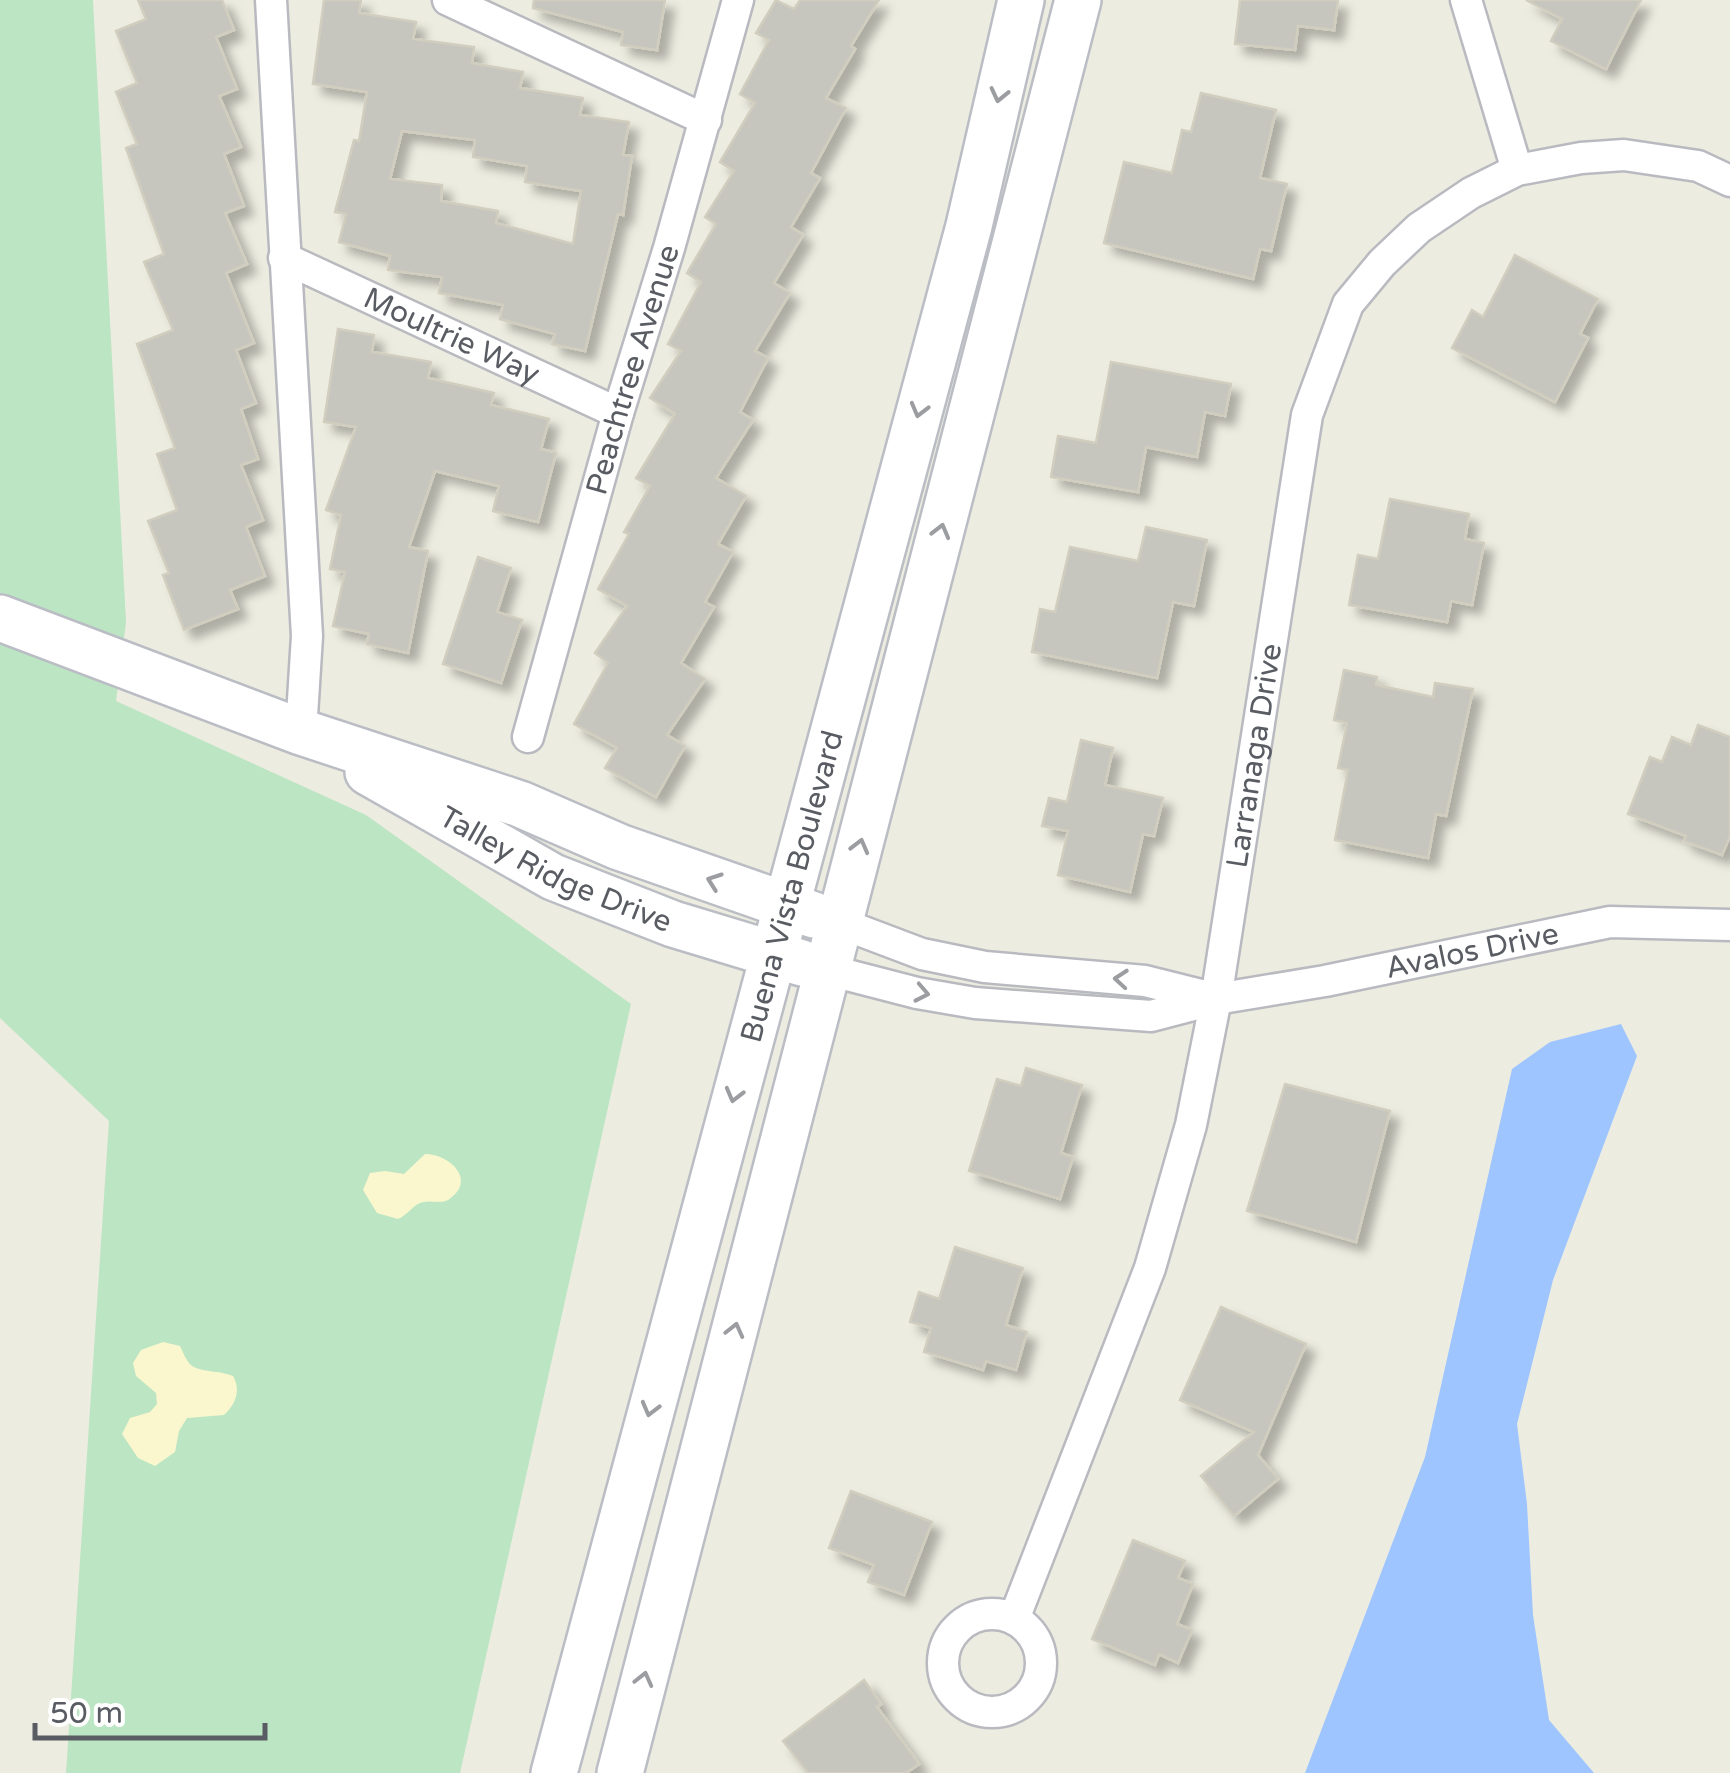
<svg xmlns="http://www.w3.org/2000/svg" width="1730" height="1773" font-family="'Varela Round',sans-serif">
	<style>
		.green { fill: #bce5c3 }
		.sand { fill: #faf7ce }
		.water { fill: #9ec5ff }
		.building { fill: #c7c6be; stroke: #d1cebf; stroke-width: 2.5; fill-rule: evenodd; filter: url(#shadow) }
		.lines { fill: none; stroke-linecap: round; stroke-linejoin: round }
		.street-casing { stroke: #b8bac0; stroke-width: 35 }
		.secondary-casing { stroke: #bbbdc5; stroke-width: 50 }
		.street { stroke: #fff; stroke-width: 30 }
		.secondary { stroke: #fff; stroke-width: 45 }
		.oneway { stroke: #9b9da1 }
		.labels { text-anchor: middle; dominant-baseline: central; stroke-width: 9; stroke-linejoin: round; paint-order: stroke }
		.street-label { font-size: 30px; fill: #595c62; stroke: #fff }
	</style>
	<defs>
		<filter id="shadow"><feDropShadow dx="9" dy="9" stdDeviation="5" flood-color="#0004"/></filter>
	</defs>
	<rect width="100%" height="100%" fill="#edece0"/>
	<polygon class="green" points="0,0 93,0 126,622 116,701 366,815 631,1004 460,1773 66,1773 109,1121 0,1018"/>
	<g class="sand">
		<path d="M425,1154c25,0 53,27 23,46 -8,4 -16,0 -24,2 -10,1 -16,13 -26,17l-21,-6 -14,-23 7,-17 15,-2 19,3z"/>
		<path d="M163,1342l17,4c3,6 5,12 9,17 8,10 31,7 44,13 8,14 3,28 -9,39l-37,3 -8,13 -4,21 -20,14 -17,-8 -16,-24 8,-16 20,-6 7,-8 -1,-11 -20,-17 -3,-13 8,-13z"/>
	</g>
	<polygon class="water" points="1621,1024 1637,1056 1553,1280 1517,1424 1527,1504 1533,1615 1549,1720 1594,1773 1305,1773 1425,1457 1512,1069 1550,1042"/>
	<g class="building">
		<polygon points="138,0 222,0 234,30 216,37 237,89 219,96 241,147 224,154 244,206 225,213 247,264 226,273 254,343 236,350 256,403 241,409 258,459 241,465 263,520 246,527 265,576 230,590 238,609 184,630 163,575 169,573 148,521 177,510 157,454 175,448 137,344 173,330 144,262 164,254 126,148 137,144 116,92 137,83 116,31 146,19"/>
		<path d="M324,0h37l-2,13 57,9 -3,17 61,8 -2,16 51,9 -3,16 63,10 -3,17 49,7 -6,33 9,1 -9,59 -5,-1 -33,137 -33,-7 3,-10 -55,-15 3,-14 -64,-12 3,-16 -54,-7 2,-14 -51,-14 7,-28 -11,-2 19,-72 5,1 8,-49 -54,-8zM402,131l73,9 -2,17 54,9 -2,16 56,9 -8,53 -77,-21 2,-12 -57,-10 1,-16 -52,-6z"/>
		<polygon points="534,0 665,0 657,50 621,45 623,32 533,8"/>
		<polygon points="776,0 794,9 800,0 879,0 851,46 855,49 826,98 846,108 811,173 820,178 791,227 803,235 774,283 790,293 755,351 768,358 740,412 753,420 716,478 746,496 718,544 733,552 705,602 714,607 681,663 705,679 667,735 685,746 656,797 605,768 617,748 574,724 608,663 595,653 627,606 598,589 629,534 624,532 650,486 636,478 675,414 650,398 681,351 668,344 701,282 687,273 716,224 705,217 734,171 720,162 755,103 740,94 769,40 756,33"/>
		<polygon points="1240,0 1338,0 1334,30 1298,26 1295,50 1235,44"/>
		<polygon points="1526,0 1641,0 1606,69 1551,41 1562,19"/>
		<polygon points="1201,93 1276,110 1260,178 1287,184 1271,251 1260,249 1253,279 1104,243 1124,162 1172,173 1182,130 1191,132"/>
		<polygon points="1515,255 1598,299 1580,334 1588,338 1555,402 1452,348 1472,310 1483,317"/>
		<polygon points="338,329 374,335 372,352 431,362 428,378 494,393 491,405 549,419 541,449 556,453 538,522 493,511 499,486 435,471 409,547 428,551 408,653 367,644 369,634 333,626 345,572 330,569 341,515 326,510 356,427 324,422"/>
		<polygon points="1111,362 1231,384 1225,416 1205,412 1197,457 1146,447 1138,492 1051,477 1058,436 1096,443"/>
		<polygon points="1390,499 1469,514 1465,539 1484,543 1472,605 1451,601 1447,622 1349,605 1358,555 1378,559"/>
		<polygon points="1146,527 1207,540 1194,606 1173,602 1157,678 1032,652 1040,609 1055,612 1070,547 1138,561"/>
		<polygon points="478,557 511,568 497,612 522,620 501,683 443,664"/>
		<polygon points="1344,670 1377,677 1376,685 1433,697 1435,683 1473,689 1446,816 1436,814 1428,858 1335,840 1348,770 1338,768 1347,723 1334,720"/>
		<polygon points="1698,725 1730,737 1730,836 1722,855 1684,841 1686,836 1628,814 1650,757 1662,762 1672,737 1691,745"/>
		<polygon points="1081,740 1113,748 1105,785 1163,798 1154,836 1143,834 1130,892 1058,875 1068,831 1042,826 1049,798 1067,802"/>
		<polygon points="1026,1068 1082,1085 1061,1153 1073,1157 1060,1199 969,1171 997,1079 1021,1086"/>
		<polygon points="1285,1084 1390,1111 1356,1242 1247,1211"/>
		<polygon points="955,1247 1023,1268 1006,1325 1027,1332 1016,1370 986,1361 983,1370 924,1352 931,1328 910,1322 919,1292 939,1299"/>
		<polygon points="1221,1307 1306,1344 1258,1455 1278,1479 1234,1516 1201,1476 1254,1432 1180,1400"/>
		<polygon points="851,1491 932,1522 904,1595 868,1582 874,1565 829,1548"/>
		<polygon points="1133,1540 1185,1561 1178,1578 1193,1584 1177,1624 1192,1630 1178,1663 1159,1654 1155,1665 1092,1639"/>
		<polygon points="864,1680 881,1704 877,1707 919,1764 906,1773 808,1773 783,1741"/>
	</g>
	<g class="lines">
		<g class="street-casing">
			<g id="street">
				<polyline points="271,0 307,636 301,732"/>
				<polyline points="448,0 706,120"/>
				<polyline points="1466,0 1517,170"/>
				<path id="s1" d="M284,258l334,155"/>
				<path id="s2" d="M528,737l90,-324 51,-165 69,-248"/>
				<polyline points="840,923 922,954 985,967 1145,981 1213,998"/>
				<path id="s3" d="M828,970l89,23 58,10 176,13 65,-17 109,-18 285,-59 120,3"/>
				<circle cx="992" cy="1663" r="49"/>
				<path id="s4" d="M1014,1619l136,-351 41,-143 25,-126 91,-584 41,-111 34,-41 37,-35 52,-35 46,-23 64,-12 43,-3 74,11 32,15"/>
			</g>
		</g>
		<g class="secondary-casing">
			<g id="secondary">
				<polyline points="0,618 301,732 520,804 619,847 814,915"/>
				<path id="s5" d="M368,772l185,105 120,47 129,39"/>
				<path id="s6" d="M554,1773l415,-1547 52,-226"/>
				<polyline points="620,1773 1078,0"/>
			</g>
		</g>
		<use href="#street" class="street"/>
		<use href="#secondary" class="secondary"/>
	</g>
	<defs><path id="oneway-chevron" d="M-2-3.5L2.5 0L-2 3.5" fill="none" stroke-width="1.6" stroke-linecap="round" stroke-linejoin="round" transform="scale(2.5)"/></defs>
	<g class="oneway">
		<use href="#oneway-chevron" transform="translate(999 95) rotate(103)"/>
		<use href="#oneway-chevron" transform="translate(919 410) rotate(105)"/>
		<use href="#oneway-chevron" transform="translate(941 531) rotate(-75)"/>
		<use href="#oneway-chevron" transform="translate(860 846) rotate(-75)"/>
		<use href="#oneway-chevron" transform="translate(714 881) rotate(-160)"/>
		<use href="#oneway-chevron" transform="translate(1121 979) rotate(-175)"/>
		<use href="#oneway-chevron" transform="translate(922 993) rotate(11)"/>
		<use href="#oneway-chevron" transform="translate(734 1095) rotate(105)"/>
		<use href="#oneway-chevron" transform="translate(735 1330) rotate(-76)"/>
		<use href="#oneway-chevron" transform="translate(650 1409) rotate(105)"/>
		<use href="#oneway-chevron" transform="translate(644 1679) rotate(-76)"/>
	</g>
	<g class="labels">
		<g class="street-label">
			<text stroke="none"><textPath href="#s1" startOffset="185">Moultrie Way</textPath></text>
			<text stroke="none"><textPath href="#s2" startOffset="382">Peachtree Avenue</textPath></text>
			<text stroke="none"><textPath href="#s4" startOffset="900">Larranaga Drive</textPath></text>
			<text stroke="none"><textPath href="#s5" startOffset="212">Talley Ridge Drive</textPath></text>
			<text stroke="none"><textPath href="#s6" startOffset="918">Buena Vista Boulevard</textPath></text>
			<text stroke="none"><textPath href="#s3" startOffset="655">Avalos Drive</textPath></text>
		</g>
	</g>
	<path d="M35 1723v15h230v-15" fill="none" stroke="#595c62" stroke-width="5"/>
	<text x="50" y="1723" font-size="30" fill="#595c62" stroke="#ffffff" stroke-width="8" paint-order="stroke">50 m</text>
</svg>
